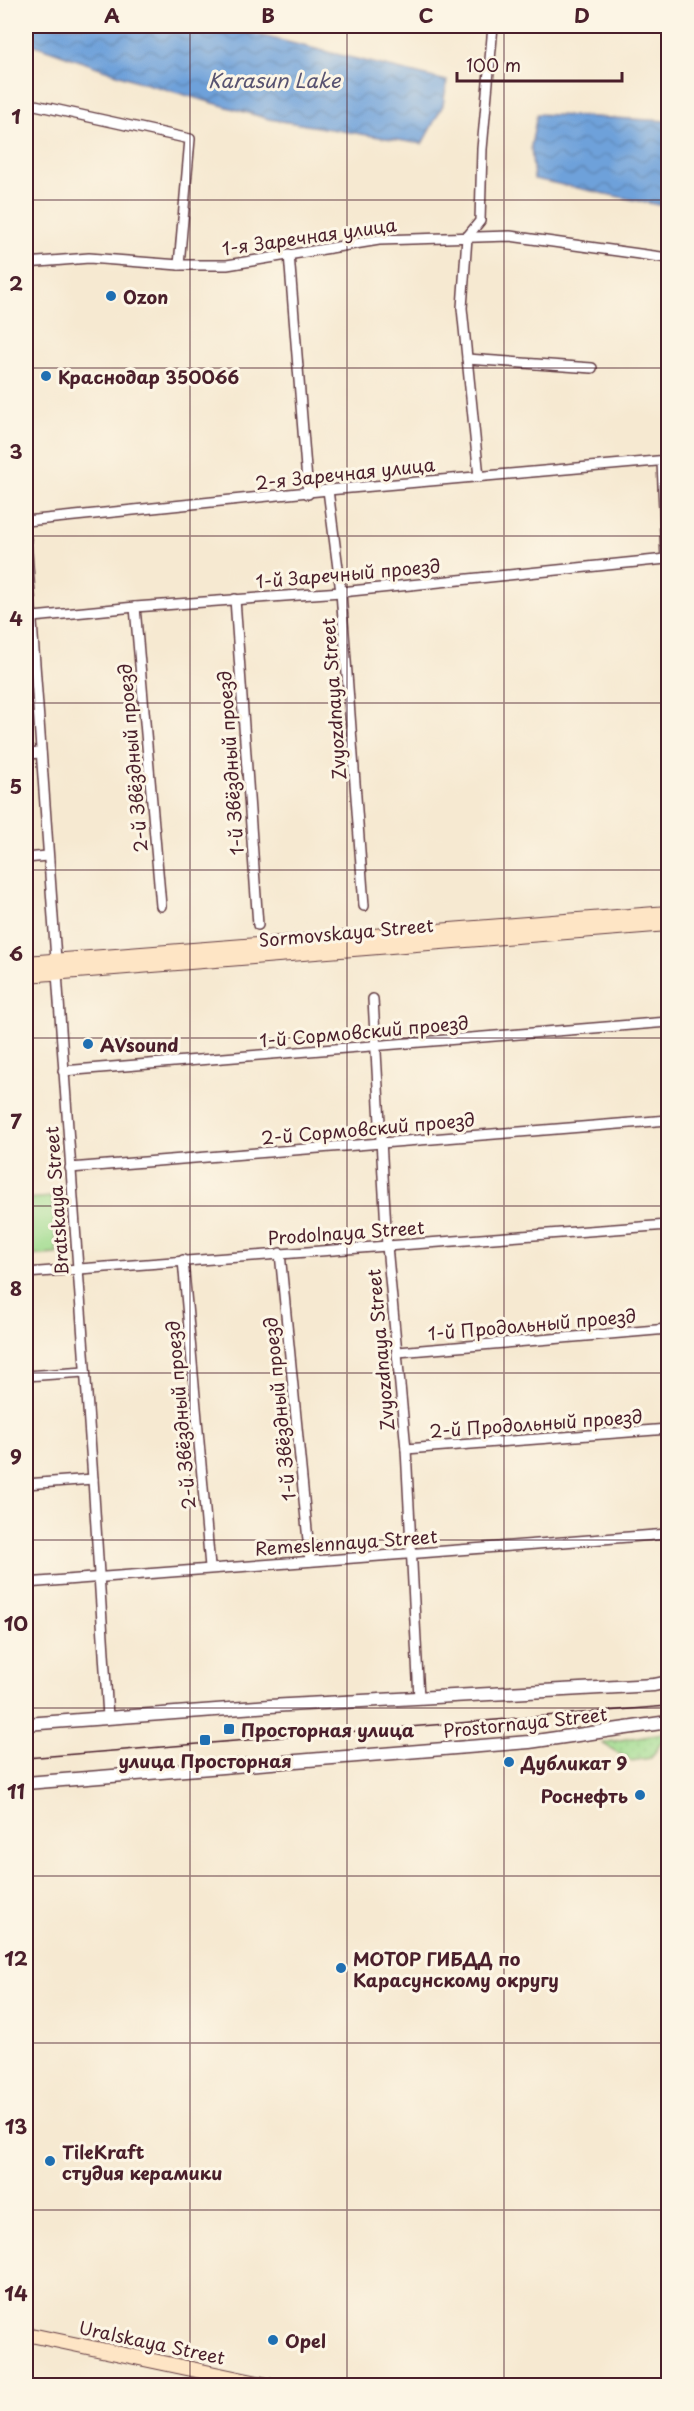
<svg xmlns="http://www.w3.org/2000/svg" width="694" height="2411" font-family="'Playpen Sans',sans-serif">
	<style>
		.grass { fill: url(#grass-dots); stroke: #747d5c; stroke-width: 1.5 }
		.pitch { fill: #9fdb8e; stroke: #747d5c; stroke-width: 1.5 }
		.water { fill: url(#water-waves); stroke: #5c6082; stroke-width: 1.5 }
		.lines { fill: none; stroke-linecap: round; stroke-linejoin: round }
		.minor-casing { stroke: #643d44; stroke-width: 12 }
		.tertiary-casing { stroke: #643d44; stroke-width: 15 }
		.secondary-casing { stroke: #643d44; stroke-width: 16 }
		.minor { stroke: #fff; stroke-width: 9 }
		.tertiary { stroke: #fff; stroke-width: 12 }
		.secondary { stroke: #fee5c5; stroke-width: 14 }
		.tram { stroke: #4a1f2b; stroke-width: 1.5 }
		.grid { fill: none; stroke: #4a1f2b; stroke-width: 1.5; stroke-opacity: 0.55 }
		.poi-dot { fill: #1f6fb2; stroke: #fcf5e5; stroke-width: 2 }
		.labels { text-anchor: middle; dominant-baseline: central; stroke-width: 6; stroke-linejoin: round; paint-order: stroke }
		.street-label { font-size: 18px; fill: #4a1f2b; stroke: #fcf5e5 }
		.poi-label { font-size: 18px; font-weight: bold; fill: #4a1f2b; stroke: #fcf5e5; text-anchor: start }
		.water-label { font-size: 20px; font-style: italic; fill: #585371; stroke: #fcf5e5 }
		.neatline { fill: none; stroke: #4a1f2b; stroke-width: 2 }
		.grid-label { font-size: 20px; text-anchor: middle; font-weight: bold; fill: #4a1f2b }
	</style>
	<defs>
		<pattern id="grass-dots" width="8" height="8" patternUnits="userSpaceOnUse" patternTransform="scale(1.5)"><rect width="8" height="8" fill="#9fdb8e"/><path d="M2 2h.1M6 6h.1" fill="none" stroke="#8abc7b" stroke-width="1.8" stroke-linecap="round"/></pattern>
		<pattern id="water-waves" width="16" height="10" patternUnits="userSpaceOnUse" patternTransform="scale(1.5)"><rect width="16" height="10" fill="#6ea1da"/><path d="M0 5q4-4 8 0t8 0" fill="none" stroke="#5c83b1"/></pattern>
	</defs>
	<rect width="100%" height="100%" fill="#fcf5e5"/>
	<filter id="ink" filterUnits="userSpaceOnUse"><feTurbulence type="fractalNoise" baseFrequency=".0167" numOctaves="2"/><feDisplacementMap in="SourceGraphic" scale="12" xChannelSelector="R" yChannelSelector="G"/><feConvolveMatrix kernelMatrix="1 2 1 2 8 2 1 2 1" color-interpolation-filters="sRGB"/></filter>
	<filter id="wash" filterUnits="userSpaceOnUse"><feTurbulence type="fractalNoise" baseFrequency=".008" numOctaves="4" result="noise"/><feDisplacementMap in="SourceGraphic" scale="24" xChannelSelector="R" yChannelSelector="G"/><feGaussianBlur stdDeviation="1.35" result="paint"/><feColorMatrix in="noise" values="0 0 0 0 0 0 0 0 0 0 0 0 0 0 0 0 0 1.4 0 .05"/><feComposite in="paint" operator="in"/></filter>
	<g filter="url(#wash)">
		<rect width="100%" height="100%" fill="#f6e9d1"/>
		<polygon class="grass" points="668,1732 651,1758 631,1761 602,1743"/>
		<polygon class="pitch" points="52,1197 57,1254 26,1256 26,1199"/>
		<g class="water">
			<polygon points="26,26 222,26 447,81 443,105 422,144 269,119 137,81 26,42"/>
			<polygon points="537,114 668,121 668,207 534,179 531,146"/>
		</g>
	</g>
	<g filter="url(#ink)">
		<g class="lines">
			<g class="minor-casing">
				<g id="minor">
					<polyline points="26,103 190,139 179,265"/>
					<polyline points="289,254 308,494"/>
					<polyline points="26,263 89,258 179,265 227,265 379,240 510,236 668,258"/>
					<polyline points="467,359 592,368"/>
					<polyline points="662,461 666,559 668,560"/>
					<polyline points="479,477 462,308 467,237 480,221 482,149 493,26"/>
					<polyline points="328,490 341,592 364,906"/>
					<polyline points="26,521 328,490 668,460"/>
					<polyline points="26,538 93,1479 108,1717"/>
					<polyline points="235,599 258,925"/>
					<polyline points="135,607 161,906"/>
					<polyline points="33,617 135,607 341,592 666,559"/>
					<polyline points="26,754 41,753"/>
					<polyline points="26,858 47,856"/>
					<polyline points="373,999 387,1246 406,1449 419,1698"/>
					<polyline points="63,1071 668,1022"/>
					<polyline points="70,1168 668,1120"/>
					<polyline points="280,1253 310,1561"/>
					<polyline points="183,1260 210,1567"/>
					<polyline points="26,1273 668,1225"/>
					<polyline points="398,1352 668,1329"/>
					<polyline points="26,1376 85,1372"/>
					<polyline points="406,1449 668,1429"/>
					<polyline points="26,1484 93,1479"/>
					<path d="M26,1583c214,-17 428,-32 642,-49"/>
				</g>
			</g>
			<g class="tertiary-casing">
				<g id="tertiary">
					<polyline points="26,1724 270,1706 654,1685 668,1682"/>
					<polyline points="26,1783 529,1742 668,1722"/>
				</g>
			</g>
			<g class="secondary-casing">
				<g id="secondary">
					<polyline points="26,963 668,913"/>
					<polyline points="26,975 668,924"/>
					<polyline points="26,2334 272,2386"/>
				</g>
			</g>
			<use href="#minor" class="minor"/>
			<use href="#tertiary" class="tertiary"/>
			<use href="#secondary" class="secondary"/>
			<polyline class="tram" points="26,1758 668,1706"/>
		</g>
	</g>
	<path class="grid" d="M190,26v2360M347,26v2360M504,26v2360M26,200h642M26,368h642M26,536h642M26,703h642M26,870h642M26,1038h642M26,1206h642M26,1373h642M26,1540h642M26,1708h642M26,1876h642M26,2043h642M26,2210h642"/>
	<g class="poi-dot">
		<circle cx="111" cy="296" r="6"/>
		<circle cx="46" cy="376" r="6"/>
		<circle cx="88" cy="1044" r="6"/>
		<rect x="223" y="1723" width="12" height="12" rx="3"/>
		<rect x="199" y="1734" width="12" height="12" rx="3"/>
		<circle cx="509" cy="1762" r="6"/>
		<circle cx="640" cy="1795" r="6"/>
		<circle cx="341" cy="1968" r="6"/>
		<circle cx="50" cy="2161" r="6"/>
		<circle cx="273" cy="2340" r="6"/>
	</g>
	<g class="labels">
		<g class="street-label">
			<text transform="translate(309 236) rotate(-8)">1-я Заречная улица</text>
			<text transform="translate(345 473) rotate(-6)">2-я Заречная улица</text>
			<text transform="translate(348 573) rotate(-5)">1-й Заречный проезд</text>
			<text transform="translate(333 699) rotate(-94)">Zvyozdnaya Street</text>
			<text transform="translate(132 758) rotate(-95)">2-й Звёздный проезд</text>
			<text transform="translate(230 763) rotate(-94)">1-й Звёздный проезд</text>
			<text transform="translate(346 932) rotate(-5)">Sormovskaya Street</text>
			<text transform="translate(364 1031) rotate(-5)">1-й Сормовский проезд</text>
			<text transform="translate(368 1128) rotate(-5)">2-й Сормовский проезд</text>
			<text transform="translate(56 1201) rotate(-94)">Bratskaya Street</text>
			<text transform="translate(346 1232) rotate(-4)">Prodolnaya Street</text>
			<text transform="translate(532 1324) rotate(-5)">1-й Продольный проезд</text>
			<text transform="translate(380 1350) rotate(-95)">Zvyozdnaya Street</text>
			<text transform="translate(279 1409) rotate(-96)">1-й Звёздный проезд</text>
			<text transform="translate(180 1415) rotate(-95)">2-й Звёздный проезд</text>
			<text transform="translate(536 1423) rotate(-4)">2-й Продольный проезд</text>
			<text transform="translate(346 1542) rotate(-4)">Remeslennaya Street</text>
			<text transform="translate(525 1722) rotate(-6)">Prostornaya Street</text>
			<text transform="translate(152 2342) rotate(12)">Uralskaya Street</text>
		</g>
		<g class="poi-label">
			<text x="123" y="296">Ozon</text>
			<text x="58" y="376">Краснодар 350066</text>
			<text x="100" y="1044">AVsound</text>
			<text x="241" y="1729">Просторная улица</text>
			<text x="205" y="1760" text-anchor="middle">улица Просторная</text>
			<text x="521" y="1762">Дубликат 9</text>
			<text x="628" y="1795" text-anchor="end">Роснефть</text>
			<text x="353" y="1958">МОТОР ГИБДД по<tspan x="353" dy="21">Карасунскому округу</tspan></text>
			<text x="62" y="2151">TileKraft<tspan x="62" dy="21">студия керамики</tspan></text>
			<text x="285" y="2340">Opel</text>
		</g>
		<g class="water-label">
			<text x="274" y="80">Karasun Lake</text>
		</g>
	</g>
	<rect width="694" height="2411" fill="none" stroke="#fcf5e5" stroke-width="66"/>
	<path d="M457 72v9h165v-9" fill="none" stroke="#4a1f2b" stroke-width="3"/>
	<text x="466" y="72" font-size="18" fill="#4a1f2b" stroke="#fcf5e5" stroke-width="4.5" paint-order="stroke">100 m</text>
	<rect x="33" y="33" width="628" height="2345" class="neatline"/>
	<g class="grid-label">
		<text x="112" y="23">A</text>
		<text x="268" y="23">B</text>
		<text x="426" y="23">C</text>
		<text x="582" y="23">D</text>
		<text x="16" y="124">1</text>
		<text x="16" y="291">2</text>
		<text x="16" y="459">3</text>
		<text x="16" y="626">4</text>
		<text x="16" y="794">5</text>
		<text x="16" y="961">6</text>
		<text x="16" y="1129">7</text>
		<text x="16" y="1296">8</text>
		<text x="16" y="1464">9</text>
		<text x="16" y="1631">10</text>
		<text x="16" y="1799">11</text>
		<text x="16" y="1966">12</text>
		<text x="16" y="2134">13</text>
		<text x="16" y="2301">14</text>
	</g>
</svg>
